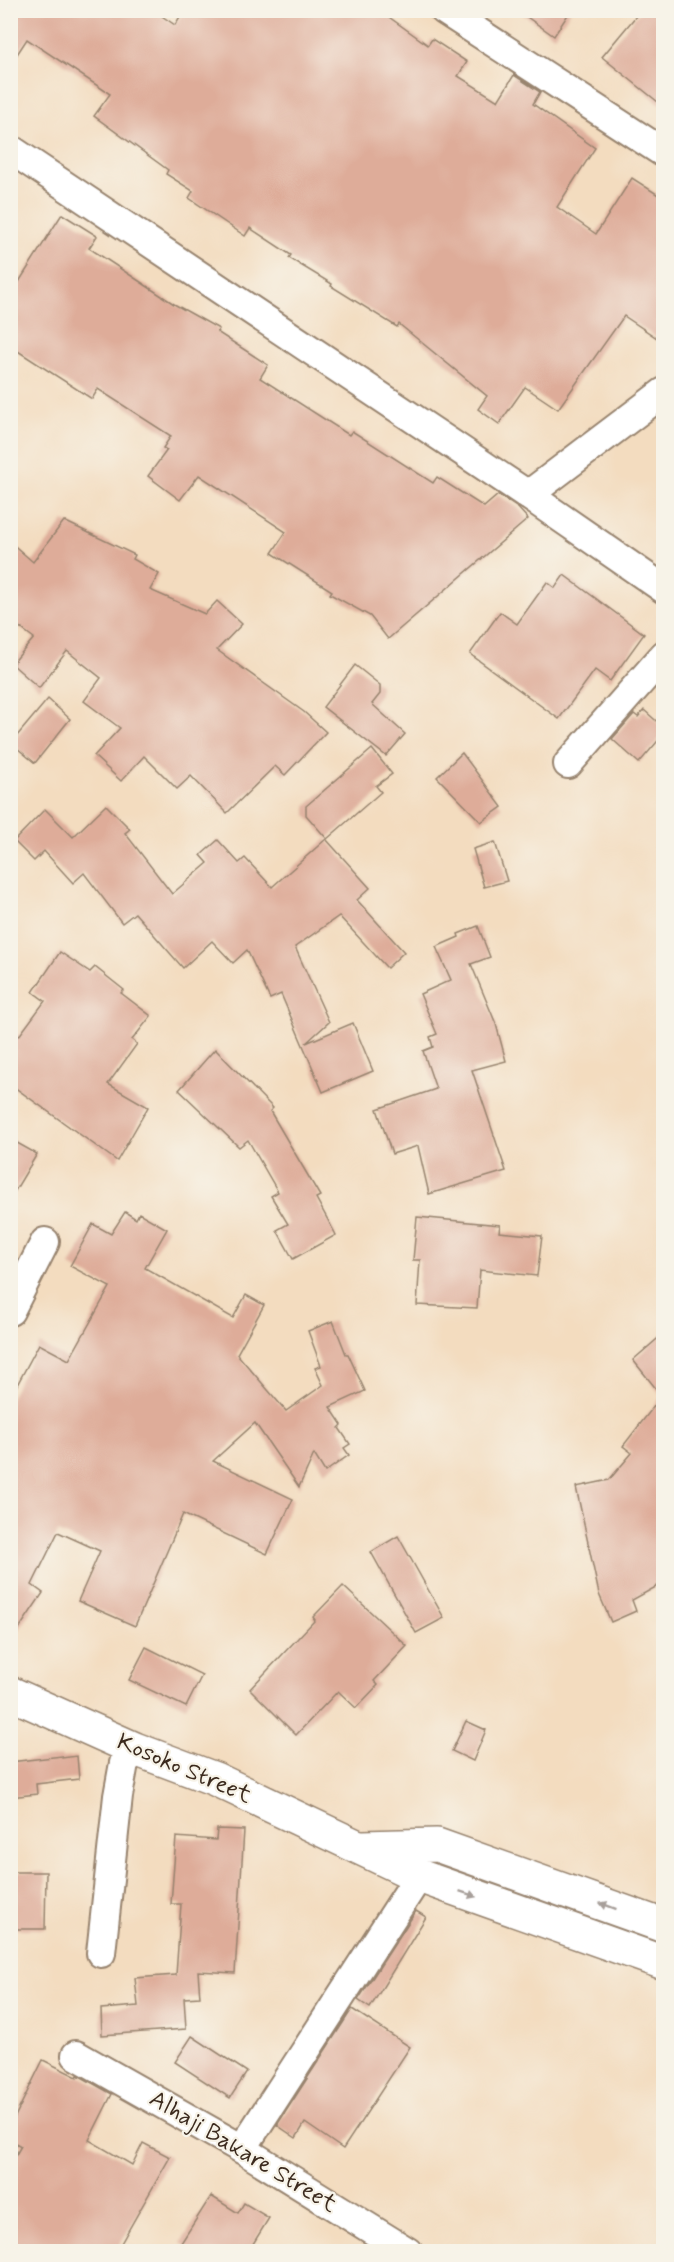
<svg xmlns="http://www.w3.org/2000/svg" width="674" height="2262" font-family="Mynerve,sans-serif">
	<style>
		.building { fill: #deac99 }
		.lines { fill: none; stroke-linecap: round; stroke-linejoin: round }
		.street-casing { stroke: #97836e; stroke-width: 32 }
		.secondary-casing { stroke: #97836e; stroke-width: 36 }
		.street { stroke: #fff; stroke-width: 28 }
		.secondary { stroke: #fff; stroke-width: 33 }
		.oneway { fill: #a79f9a }
		.labels { text-anchor: middle; dominant-baseline: central; stroke-width: 4.5; stroke-linejoin: round; paint-order: stroke }
		.street-label { font-size: 24px; fill: #3b2a1e; stroke: #f7f3e8 }
	</style>
	<rect width="100%" height="100%" fill="#f7f3e8"/>
	<filter id="ink" filterUnits="userSpaceOnUse"><feTurbulence type="fractalNoise" baseFrequency=".0167" numOctaves="2"/><feDisplacementMap in="SourceGraphic" scale="12" xChannelSelector="R" yChannelSelector="G"/><feConvolveMatrix kernelMatrix="1 2 1 2 8 2 1 2 1" color-interpolation-filters="sRGB"/></filter>
	<filter id="wash" filterUnits="userSpaceOnUse"><feTurbulence type="fractalNoise" baseFrequency=".008" numOctaves="4" result="noise"/><feDisplacementMap in="SourceGraphic" scale="24" xChannelSelector="R" yChannelSelector="G"/><feGaussianBlur stdDeviation="1.35" result="paint"/><feColorMatrix in="noise" values="0 0 0 0 0 0 0 0 0 0 0 0 0 0 0 0 0 1.4 0 .05"/><feComposite in="paint" operator="in"/></filter>
	<g filter="url(#wash)">
		<rect width="100%" height="100%" fill="#f3dcbf"/>
		<g id="blocks">
			<g class="building">
				<polygon points="10,10 153,10 175,25 184,10 379,10 428,45 432,39 467,62 458,76 498,101 514,75 540,92 533,104 595,148 557,207 596,234 632,178 663,198 663,342 624,316 558,409 525,387 499,424 478,409 487,396 399,324 397,327 331,286 332,284 289,258 291,255 250,228 245,236 189,198 193,191 166,174 168,170 94,116 110,94 27,39 10,65"/>
				<polygon points="517,10 571,10 554,36"/>
				<polygon points="641,10 663,10 663,106 602,57"/>
				<polygon points="62,214 97,236 89,248 174,304 219,329 217,332 268,365 260,378 349,435 352,431 433,483 437,477 484,507 498,495 518,508 528,519 388,639 370,616 330,594 332,591 272,553 286,532 199,475 180,500 148,476 167,450 163,448 171,436 98,389 92,399 10,346 10,296"/>
				<polygon points="64,521 135,555 133,559 159,574 150,590 205,614 217,601 242,624 217,650 304,712 326,732 285,775 275,766 227,813 191,776 177,789 144,756 121,781 94,756 120,728 84,701 101,678 67,651 39,688 12,664 34,638 10,620 10,542 33,562"/>
				<polygon points="564,575 644,634 610,681 595,670 559,719 470,654 500,612 517,624 547,582 555,588"/>
				<polygon points="355,665 380,685 380,694 372,704 405,734 386,756 323,707"/>
				<polygon points="48,699 70,719 35,763 11,743"/>
				<polygon points="644,710 663,727 663,735 639,763 612,739 634,714 638,717"/>
				<polygon points="372,749 392,774 376,786 381,792 327,839 306,815 306,806"/>
				<polygon points="462,753 502,807 481,822 437,777"/>
				<polygon points="106,805 130,829 125,833 172,894 208,863 201,855 218,840 239,863 245,858 272,887 326,839 370,888 357,900 404,952 387,968 339,916 295,947 329,1022 306,1043 353,1023 373,1071 323,1092 281,994 270,999 247,950 233,963 212,941 183,968 135,913 122,923 84,873 73,883 44,851 34,861 14,841 45,809 73,837"/>
				<polygon points="495,842 507,881 484,887 473,849"/>
				<polygon points="478,926 490,957 471,964 496,1024 506,1061 472,1070 506,1171 429,1194 418,1146 392,1154 377,1109 436,1089 423,1051 433,1047 430,1037 437,1034 420,994 451,980 436,947 459,937 458,934"/>
				<polygon points="60,952 90,972 95,967 124,990 121,993 151,1016 132,1040 137,1044 108,1084 148,1107 117,1161 10,1084 10,1029 19,1036 45,1001 33,992"/>
				<polygon points="215,1049 273,1108 270,1111 320,1196 316,1198 336,1235 293,1259 277,1230 288,1224 271,1196 278,1192 248,1140 239,1147 179,1090"/>
				<polygon points="10,1139 37,1154 10,1199"/>
				<polygon points="125,1212 136,1219 139,1213 167,1229 145,1268 233,1318 246,1295 264,1305 237,1354 286,1411 323,1385 315,1368 321,1366 308,1331 333,1321 346,1354 348,1354 365,1391 330,1407 342,1425 339,1428 350,1444 344,1448 349,1455 325,1472 314,1454 299,1487 255,1423 213,1461 293,1499 267,1554 183,1514 135,1626 78,1601 100,1551 58,1532 32,1585 43,1593 10,1642 10,1398 39,1344 69,1360 110,1287 70,1266 93,1224 111,1234"/>
				<polygon points="417,1217 500,1225 499,1232 542,1236 537,1276 480,1270 477,1308 417,1305 420,1260 413,1260"/>
				<polygon points="663,1334 663,1583 632,1600 636,1611 611,1622 599,1594 576,1487 609,1480 632,1453 623,1446 662,1396 633,1360"/>
				<polygon points="398,1536 444,1618 416,1633 371,1552"/>
				<polygon points="343,1586 407,1646 374,1681 378,1685 356,1708 338,1691 296,1735 250,1689 315,1620 313,1617"/>
				<polygon points="146,1647 202,1675 186,1707 129,1680"/>
				<polygon points="466,1721 486,1730 473,1761 452,1751"/>
				<polygon points="62,1756 62,1758 77,1756 79,1779 36,1784 37,1794 10,1797 10,1762"/>
				<polygon points="217,1829 244,1830 235,1973 198,1971 200,1997 184,1998 186,2029 102,2035 101,2009 138,2006 135,1978 176,1975 181,1904 171,1904 176,1837 216,1840"/>
				<polygon points="10,1872 46,1872 45,1929 10,1929"/>
				<polygon points="416,1911 426,1917 370,2008 358,2000"/>
				<polygon points="352,2009 410,2047 343,2149 305,2123 296,2138 277,2125"/>
				<polygon points="192,2036 247,2072 230,2098 175,2062"/>
				<polygon points="43,2060 77,2077 78,2075 112,2094 89,2140 132,2165 143,2143 170,2157 116,2252 10,2252 10,2165 21,2146 10,2140 10,2127"/>
				<polygon points="211,2196 238,2213 244,2203 269,2218 248,2252 194,2252 181,2243"/>
			</g>
		</g>
	</g>
	<g filter="url(#ink)">
		<use href="#blocks" fill-opacity="0" stroke="#97836e" stroke-width="1.5"/>
		<g class="lines">
			<g class="street-casing">
				<g id="street">
					<polyline points="444,10 664,153"/>
					<polyline points="10,149 528,495 664,589"/>
					<polyline points="528,495 664,392"/>
					<polyline points="568,764 664,655"/>
					<polyline points="10,1311 45,1242"/>
					<polyline points="101,1953 118,1796 124,1763 135,1749"/>
					<polyline points="76,2055 242,2149 408,2252"/>
					<polyline points="242,2149 419,1876"/>
				</g>
			</g>
			<g class="secondary-casing">
				<g id="secondary">
					<polyline points="10,1693 135,1749 215,1779 419,1876 664,1963"/>
					<polyline points="363,1847 437,1845 664,1926"/>
				</g>
			</g>
			<use href="#street" class="street"/>
			<use href="#secondary" class="secondary"/>
		</g>
		<defs><path id="oneway-solid" d="M-6-.8H1V-3.2L6.5 0L1 3.2V.8H-6Z" transform="scale(1.5)"/></defs>
		<g class="oneway">
			<use href="#oneway-solid" transform="translate(468 1894) rotate(19)"/>
			<use href="#oneway-solid" transform="translate(608 1906) rotate(-160)"/>
		</g>
	</g>
	<g class="labels">
		<g class="street-label">
			<text transform="translate(184 1769) rotate(23)">Kosoko Street</text>
			<text transform="translate(243 2152) rotate(31)">Alhaji Bakare Street</text>
		</g>
	</g>
	<rect width="674" height="2262" fill="none" stroke="#f7f3e8" stroke-width="36"/>
</svg>
